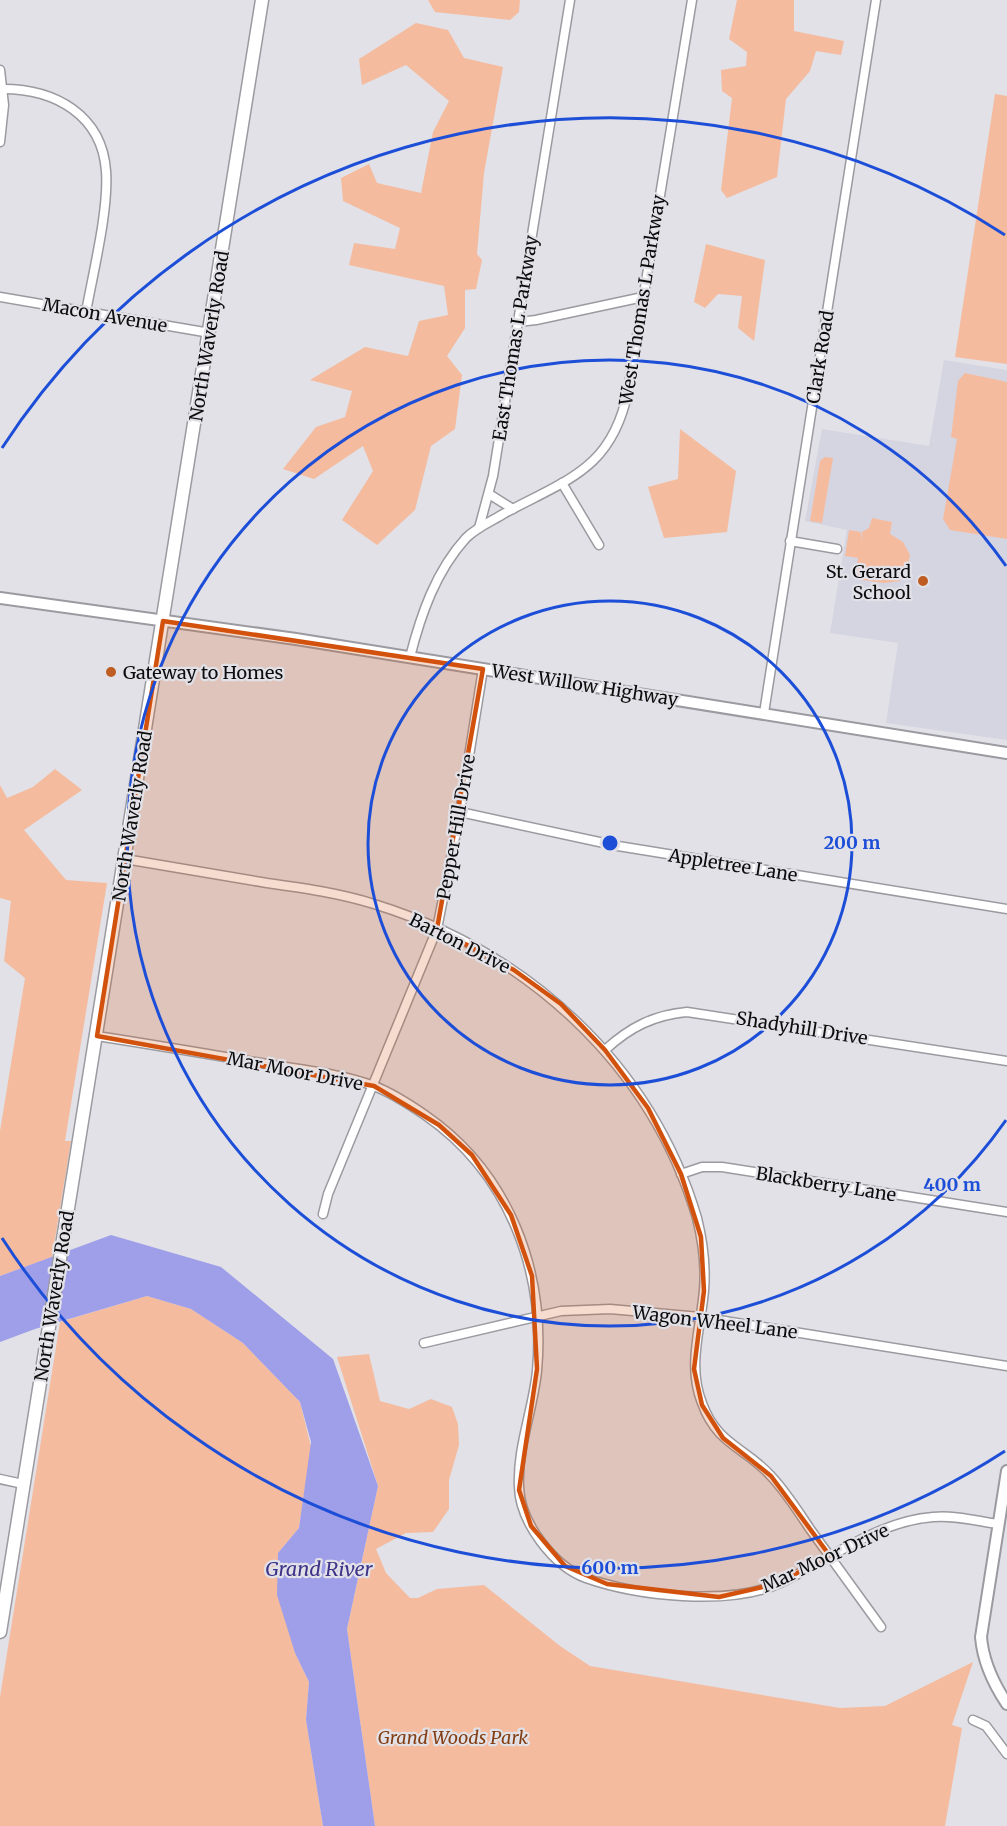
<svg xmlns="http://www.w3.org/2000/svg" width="1007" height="1826" font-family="Merriweather,serif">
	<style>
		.built { fill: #d5d5e2 }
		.green { fill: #f5bb9e }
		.water { fill: #9e9ee9 }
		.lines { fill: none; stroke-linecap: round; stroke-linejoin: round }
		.minor-casing { stroke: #9a9aa0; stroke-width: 11 }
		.tertiary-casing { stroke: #9a9aa0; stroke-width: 14 }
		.secondary-casing { stroke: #9a9aa0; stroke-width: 15 }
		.minor { stroke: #fff; stroke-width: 8 }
		.tertiary { stroke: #fff; stroke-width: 10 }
		.secondary { stroke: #fff; stroke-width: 12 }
		.marked { fill: #d2510c; fill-opacity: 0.2; stroke: #d2510c; stroke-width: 4.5; stroke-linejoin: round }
		.ring { fill: none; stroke: #1d4ed8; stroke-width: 3 }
		.poi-dot { fill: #bf5c22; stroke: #e1e1e7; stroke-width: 2 }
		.labels { text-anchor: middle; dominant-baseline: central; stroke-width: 4.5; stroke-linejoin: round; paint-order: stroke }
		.street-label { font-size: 18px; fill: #0c0c0d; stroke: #e1e1e7 }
		.poi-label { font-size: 18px; fill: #0c0c0d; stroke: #e1e1e7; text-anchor: end }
		.park-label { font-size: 18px; font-style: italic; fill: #843e13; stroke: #e1e1e7 }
		.water-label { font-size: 20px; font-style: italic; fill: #3d3389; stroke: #e1e1e7 }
		.centre { fill: #1d4ed8; stroke: #e1e1e7; stroke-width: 3 }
		.ring-label { font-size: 18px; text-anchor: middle; font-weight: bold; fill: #1d4ed8; stroke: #e1e1e7; stroke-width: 4.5; stroke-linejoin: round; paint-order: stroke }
	</style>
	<rect width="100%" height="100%" fill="#e1e1e7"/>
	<polygon class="built" points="944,360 1007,370 1007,740 886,723 898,643 830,633 847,530 805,521 822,429 929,446"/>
	<g class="green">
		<polygon points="428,0 520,0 519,12 510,20 435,12"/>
		<polygon points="737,0 794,0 794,31 844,41 841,55 816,51 810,71 786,99 777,177 727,198 721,190 732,98 722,91 721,70 746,66 747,52 729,39"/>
		<polygon points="416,23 448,30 464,58 503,67 484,173 477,254 482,260 476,289 465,290 465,328 447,356 462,375 455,429 431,446 415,510 377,545 342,520 373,471 363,446 314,479 283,469 316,427 345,417 352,391 310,380 365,347 408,356 419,321 448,315 444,286 349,265 354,243 395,249 400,228 343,201 341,178 369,164 377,183 421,193 433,132 449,101 406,65 362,85 359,59"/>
		<polygon points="995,94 1007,96 1007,364 955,357"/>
		<polygon points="706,244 765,260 754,341 738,328 742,296 718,294 705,308 694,302"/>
		<polygon points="965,373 1007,382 1007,539 950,530 943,519 957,439 951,437 958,381"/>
		<polygon points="680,429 736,471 727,532 664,538 648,487 678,479"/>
		<polygon points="825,457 833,458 822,523 810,521 820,461"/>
		<polygon points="872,518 892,522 890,534 903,542 910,555 907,570 900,581 884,583 855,579 858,558 845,556 849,530 861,532 861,541 862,532 869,528"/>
		<polygon points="55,769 82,790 24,830 66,880 107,883 65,1141 71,1141 52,1257 0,1276 0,1131 25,978 4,961 11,901 0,898 0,785 7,798 33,787"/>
		<polygon points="147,1296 191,1309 243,1343 300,1402 311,1447 299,1528 278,1553 295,1653 309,1682 306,1720 323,1826 0,1826 0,1697 60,1322"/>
		<polygon points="369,1354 380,1401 409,1409 431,1399 452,1407 458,1424 459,1445 449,1480 449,1509 433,1532 406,1533 376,1549 386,1573 410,1598 418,1598 437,1589 484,1585 560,1646 590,1666 840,1708 885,1706 973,1662 952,1725 962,1728 945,1826 375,1826 347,1629 378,1486 337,1357"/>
	</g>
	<polygon class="water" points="111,1235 221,1267 333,1359 378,1486 347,1629 375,1826 323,1826 306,1720 309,1682 295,1653 277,1595 278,1553 299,1528 311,1442 300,1402 243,1343 191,1309 147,1296 35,1329 0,1342 0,1276"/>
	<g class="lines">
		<g class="minor-casing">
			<g id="minor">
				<polyline points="0,70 4,105 0,142"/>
				<path d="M3,89c52,0 99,26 103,82 3,38 -13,102 -20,141"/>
				<polyline points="0,297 210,333"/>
				<polyline points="518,322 536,320 643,297"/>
				<polyline points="562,483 599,545"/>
				<polyline points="489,494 513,509"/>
				<polyline points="479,528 493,476 570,0"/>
				<polyline points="790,541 837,549"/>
				<path d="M410,657c11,-43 26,-86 56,-119 11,-11 26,-17 39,-25 63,-34 107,-44 123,-122l64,-391"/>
				<polyline points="764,713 876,0"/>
				<polyline points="460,812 618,846 1007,909"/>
				<path d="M125,859c47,8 95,16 142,24 36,5 72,10 107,21 152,47 277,159 323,314 6,24 9,48 7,72 -3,38 -17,75 -2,113 15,42 43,44 69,73 15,16 27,35 39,53 24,33 47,65 71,98"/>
				<path d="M97,1036c58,9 117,19 175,29 33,5 70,9 102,21 18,7 35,18 51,29 84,58 121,156 112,256 -4,39 -20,77 -18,116 1,35 34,79 67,91 51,18 142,28 192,6 50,-23 99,-63 155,-67 22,-2 44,4 65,7"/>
				<path d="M605,1050c25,-23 49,-35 82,-38l320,49"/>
				<polyline points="681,1174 702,1167 722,1167 1007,1212"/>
				<polyline points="323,1214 328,1194 437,929 460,812 483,669"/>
				<polyline points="424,1343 561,1311 610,1309 700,1317 1007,1366"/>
				<polyline points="0,1479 23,1484"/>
				<polyline points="973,1720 986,1726 1007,1754"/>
			</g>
		</g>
		<g class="tertiary-casing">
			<g id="tertiary">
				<polyline points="0,598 296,639 1007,753"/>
				<path d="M1007,1471l-26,166c2,25 12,46 26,67"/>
			</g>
		</g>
		<g class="secondary-casing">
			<polyline id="secondary" points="0,1632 262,0"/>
		</g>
		<use href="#minor" class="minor"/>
		<use href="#tertiary" class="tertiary"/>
		<use href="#secondary" class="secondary"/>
	</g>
	<path class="marked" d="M163,621l320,48 -46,260 77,41 47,34 44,46 43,58 33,66 20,63 3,54 -10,78 8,36 21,33 48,38 59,80 -54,28 -57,13 -112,-13 -42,-18 -34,-40 -12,-36 18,-121 -5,-93 -21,-61 -39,-60 -33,-30 -65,-39 -277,-50z"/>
	<g class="ring">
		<circle cx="610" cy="843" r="242"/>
		<path d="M1006 1120A483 483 0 1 1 1006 566"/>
		<path d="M1005 1451A725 725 0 0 1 2 1238M2 448A725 725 0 0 1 1005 235"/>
	</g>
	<g class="poi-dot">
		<circle cx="923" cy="581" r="6"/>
		<circle cx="111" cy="672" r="6"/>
	</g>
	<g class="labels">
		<g class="street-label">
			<text transform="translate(642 300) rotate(-81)">West Thomas L Parkway</text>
			<text transform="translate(105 315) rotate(10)">Macon Avenue</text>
			<text transform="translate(209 336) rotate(-81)">North Waverly Road</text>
			<text transform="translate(515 338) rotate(-81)">East Thomas L Parkway</text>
			<text transform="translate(820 357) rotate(-81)">Clark Road</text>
			<text transform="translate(585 685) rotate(9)">West Willow Highway</text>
			<text transform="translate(132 816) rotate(-81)">North Waverly Road</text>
			<text transform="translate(456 827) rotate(-80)">Pepper Hill Drive</text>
			<text transform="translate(733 865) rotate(9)">Appletree Lane</text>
			<text transform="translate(460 943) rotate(27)">Barton Drive</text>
			<text transform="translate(802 1028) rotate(9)">Shadyhill Drive</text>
			<text transform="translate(295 1071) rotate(11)">Mar Moor Drive</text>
			<text transform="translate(826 1184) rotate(9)">Blackberry Lane</text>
			<text transform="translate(54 1296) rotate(-81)">North Waverly Road</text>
			<text transform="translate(715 1322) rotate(7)">Wagon Wheel Lane</text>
			<text transform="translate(825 1558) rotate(-25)">Mar Moor Drive</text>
		</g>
		<g class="poi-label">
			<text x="911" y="571">St. Gerard<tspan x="911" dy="21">School</tspan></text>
			<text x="123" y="672" text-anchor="start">Gateway to Homes</text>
		</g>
		<g class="park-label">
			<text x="453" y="1737">Grand Woods Park</text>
		</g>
		<g class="water-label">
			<text x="319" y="1568">Grand River</text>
		</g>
	</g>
	<circle cx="610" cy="843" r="9" class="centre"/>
	<g class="ring-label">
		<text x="852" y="849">200 m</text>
		<text x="952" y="1191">400 m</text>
		<text x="610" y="1574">600 m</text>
	</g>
</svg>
